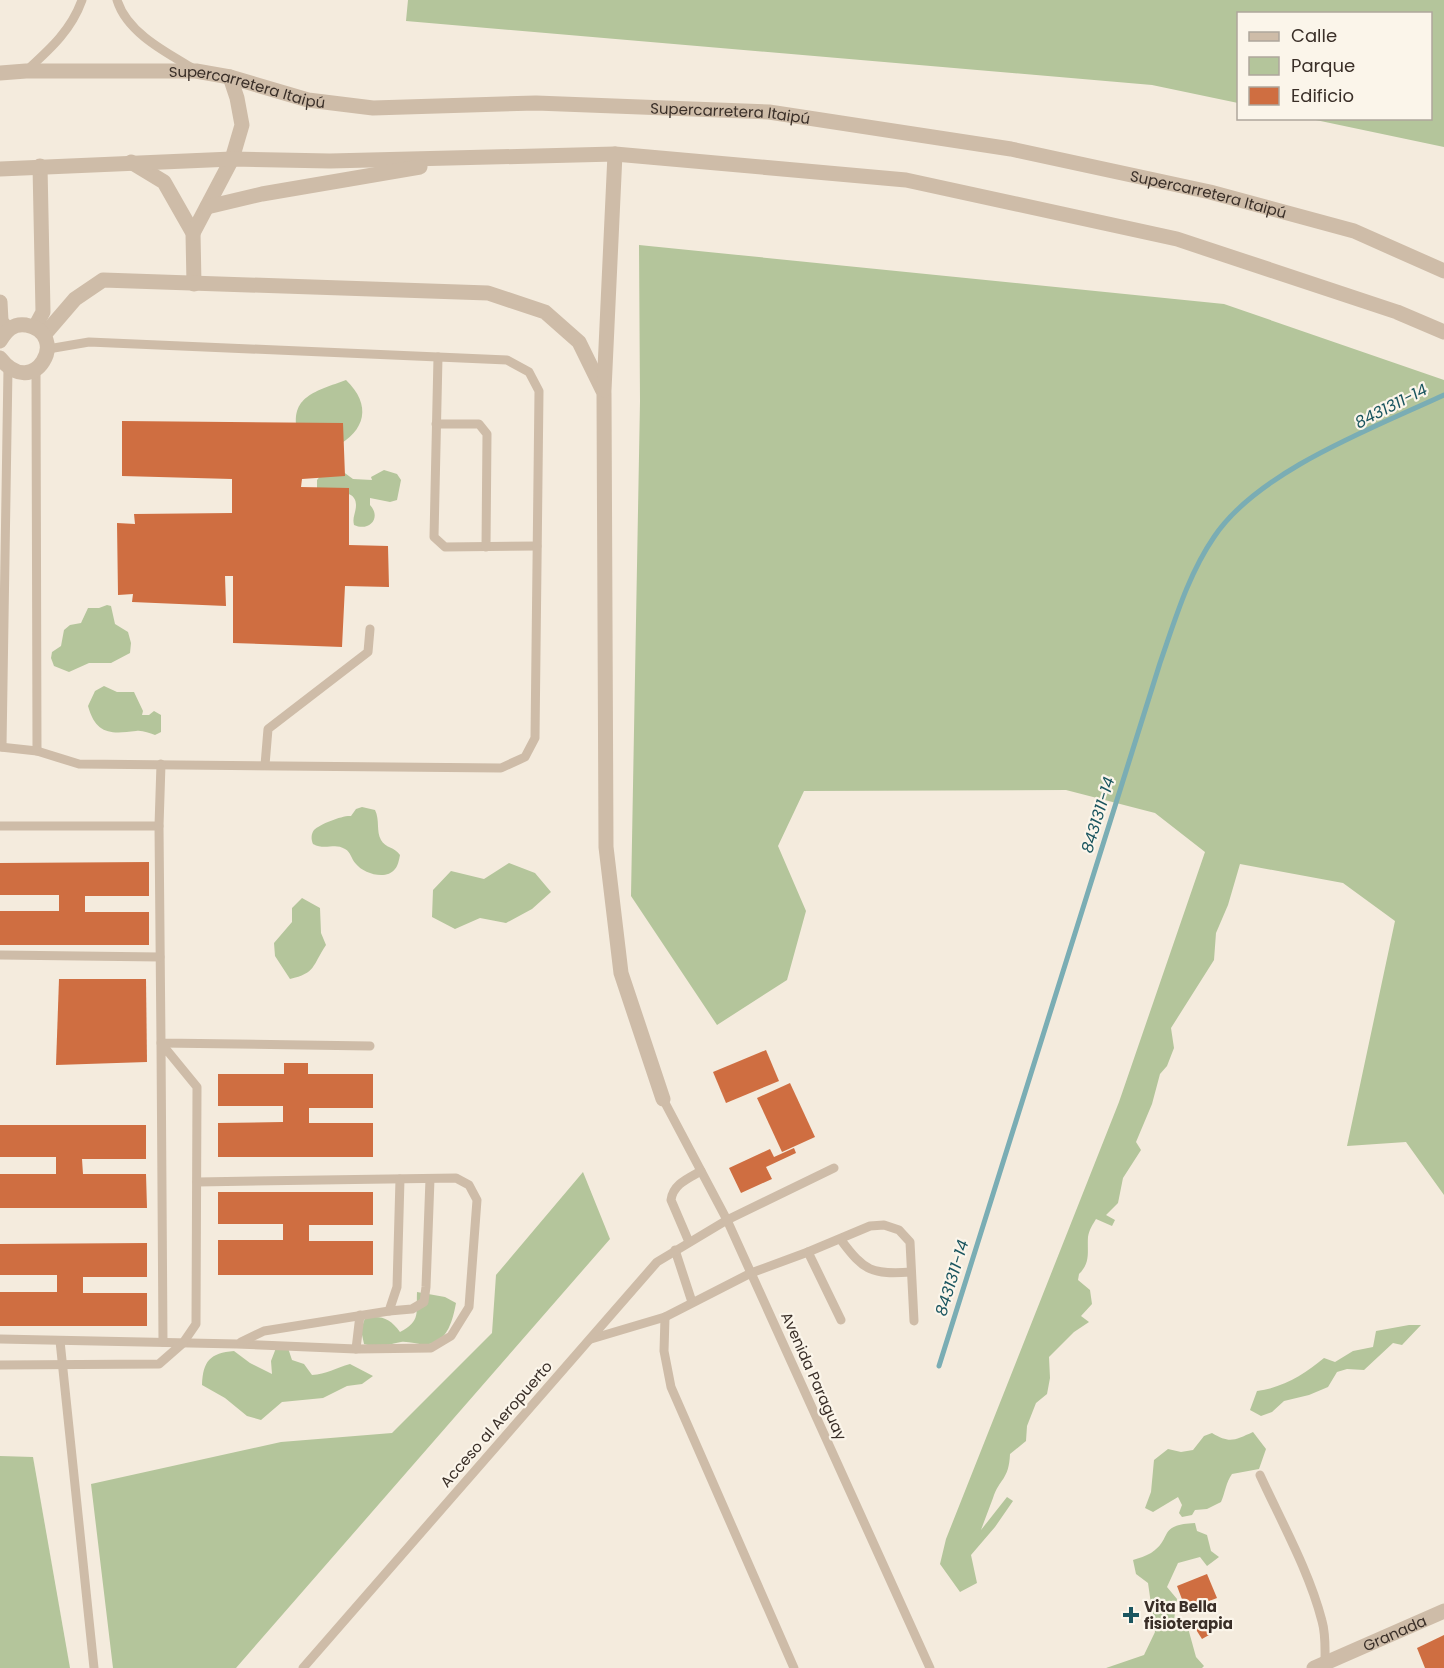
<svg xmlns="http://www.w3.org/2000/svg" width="1444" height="1668" font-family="Poppins,sans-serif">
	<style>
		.green { fill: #b4c59b }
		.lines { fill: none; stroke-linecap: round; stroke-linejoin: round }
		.stream { stroke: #7aadb4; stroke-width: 5 }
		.building { fill: #cf6e41 }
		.service { stroke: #cebca8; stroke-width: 9 }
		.minor { stroke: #cebca8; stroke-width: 15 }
		.tertiary { stroke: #cebca8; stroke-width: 15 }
		.poi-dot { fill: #1a555f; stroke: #fbf5ea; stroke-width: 2 }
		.labels { text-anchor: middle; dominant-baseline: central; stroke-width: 4.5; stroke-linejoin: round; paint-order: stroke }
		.street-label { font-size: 15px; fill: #3a2f28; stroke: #fbf5ea }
		.poi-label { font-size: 15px; font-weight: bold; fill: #3a2f28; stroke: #fbf5ea; text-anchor: start }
		.water-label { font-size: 16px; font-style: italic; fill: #1a555f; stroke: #fbf5ea }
	</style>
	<rect width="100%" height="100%" fill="#f4ebdd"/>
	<g class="green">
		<polygon points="408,0 1444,0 1444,147 1311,119 1430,118 1430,14 1238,14 1238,103 1152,85 406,21"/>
		<path d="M639,245l585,59 220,76v815l-38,-53 -59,4 48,-225 -52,-38 -103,-19 -12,41 -12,28 -2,27 -43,68 3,20 -7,18 -7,8 -8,30 -16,38 5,8 -18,28 -5,25 -12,12 9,5 -3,6 -16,-7c-3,5 -7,11 -8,18 -1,14 3,26 -9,37l-1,6 12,10 2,14 -11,12 8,6 -15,10 -25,25 1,21 -3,16 -11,9 -9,23 -1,15 -16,13c-1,26 -11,25 -17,44 -4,11 -8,21 -12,32l26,-33 6,4 -18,26 -24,28 6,28 -17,9 -20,-28 6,-25 173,-437 86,-250 -50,-39 -89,-23 -262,1 -26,55 28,65 -19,69 -70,45 -86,-129 9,-495z"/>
		<path d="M346,380c26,25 20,51 -11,67l-37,-13c-10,-38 19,-43 48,-54z"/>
		<path d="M384,470l13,4 4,6 -4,20 -7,2 -20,-4v7c12,13 -1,27 -16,20 -2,-8 2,-12 2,-20 0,-18 -27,-12 -39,-12v-13l5,-6 20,-3 11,8 19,1 -1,-3z"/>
		<polygon points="107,605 111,606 115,624 128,632 131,643 130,653 111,663 89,663 69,672 54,666 51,658 52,652 61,646 64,630 70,625 81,623 88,608 99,608"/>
		<path d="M104,686l13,6h17l9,19 -1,4h7l5,-4 7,4v17l-6,3c-6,-2 -13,-5 -19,-4 -25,3 -40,4 -48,-25l7,-15z"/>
		<path d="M362,807l13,3c5,10 1,21 6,30 4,8 14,7 19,15 -1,5 -2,11 -5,14 -9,12 -32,4 -39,-5 -5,-5 -5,-12 -11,-15 -11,-7 -19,2 -32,-5 -2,-5 -2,-10 1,-14 6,-6 29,-15 37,-14l5,-7z"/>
		<polygon points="509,863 535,873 551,892 532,909 506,923 480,918 455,929 432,917 433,890 451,871 484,879"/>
		<path d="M302,898l18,10 1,25 5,12c-14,21 -10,28 -36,34l-15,-23 -1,-13 18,-21v-14z"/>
		<polygon points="583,1172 610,1239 236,1668 113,1668 91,1484 281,1442 392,1433 492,1333 496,1275"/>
		<path d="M417,1292l28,5 11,6c-3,16 -8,38 -27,41 -8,2 -19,-3 -28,-2 -16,3 -21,7 -37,2l-3,-14 4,-12c16,-3 25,0 35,14 21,-11 16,-19 17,-40z"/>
		<path d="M1409,1325h12l-19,20 -9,-2 -29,27 -17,-1 -10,3 -9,15 -19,8 -25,6 -12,11 -11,4 -11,-6 7,-19c25,-3 48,-17 67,-33l11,4 18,-11 20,-4 3,-16z"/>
		<path d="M276,1348h12l4,12 12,4 8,11c14,-1 24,-7 38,-11l23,12 -11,8 -15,2 -24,12 -41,4 -21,18 -14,-4 -22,-18 -23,-13c1,-24 8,-32 32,-34l16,12 22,11 -1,-13z"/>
		<path d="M1253,1432l13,17 -7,20 -27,5c-6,8 -7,19 -11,28l-14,7 -12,1 -3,5 -10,2 -3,-4 3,-8 -4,-8 -25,15 -8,-4 6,-16 3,-32 14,-11 13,3 12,-2 11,-14 8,-3c18,11 23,7 41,-1z"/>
		<polygon points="0,1456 33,1457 70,1668 0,1668"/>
		<path d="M1195,1523l2,8 10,4 4,16 8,6 -12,9 -7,-9 -22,6 -11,24 10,12 -3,21 14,8 8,29 8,9 -2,2h-96l38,-13 11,-23 -7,-49 -12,-9 -3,-14c6,-2 13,-4 18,-7 23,-15 5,-28 44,-30z"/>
	</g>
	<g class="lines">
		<path class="stream" d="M939,1366l221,-703c15,-43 28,-88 54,-126 44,-66 159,-109 230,-142"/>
	</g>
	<g class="building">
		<polygon points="122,421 343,423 345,476 302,479 301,487 349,488 349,545 388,546 389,587 345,586 342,647 233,643 233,576 225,576 226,606 132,602 133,594 118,595 117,523 135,524 134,514 232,513 232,479 122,476"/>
		<polygon points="149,862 149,896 85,896 85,912 149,912 149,945 0,945 0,911 59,911 59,895 0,895 0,863"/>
		<polygon points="59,979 146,979 147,1062 56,1065"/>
		<polygon points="766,1050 779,1081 726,1103 713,1072"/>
		<polygon points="284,1063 308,1063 308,1074 373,1074 373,1108 309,1108 309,1123 373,1123 373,1157 218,1157 218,1123 283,1122 283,1106 218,1106 218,1074 284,1074"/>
		<polygon points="790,1083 815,1137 782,1152 757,1098"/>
		<polygon points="0,1125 146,1125 146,1159 82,1159 83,1174 146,1174 147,1208 0,1208 0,1174 56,1174 56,1157 0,1157"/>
		<polygon points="794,1148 796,1153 766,1167 772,1179 741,1193 729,1168 770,1149 774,1157"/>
		<polygon points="218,1192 373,1192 373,1225 309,1225 309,1241 373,1241 373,1275 218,1275 218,1240 283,1240 283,1224 218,1224"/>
		<polygon points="147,1243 147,1277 83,1277 83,1293 147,1293 147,1326 0,1326 0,1292 57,1292 57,1275 0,1275 0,1244"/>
		<polygon points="1207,1574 1217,1598 1186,1610 1177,1586"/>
		<polygon points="1202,1624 1209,1635 1202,1639 1195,1628"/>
		<polygon points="1444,1635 1444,1668 1425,1668 1417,1648"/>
	</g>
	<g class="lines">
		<g class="service">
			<path d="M117,0c10,33 50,53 77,69"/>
			<path d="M26,71c23,-21 45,-40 56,-71"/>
			<polyline points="438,357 434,537 445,547 537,546"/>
			<polyline points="36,370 37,751"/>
			<polyline points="436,424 479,424 487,434 486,547"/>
			<polyline points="0,747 37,751 79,764 501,768 525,757 535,738 539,391 529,372 507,360 89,342 48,349"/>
			<polyline points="2,747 8,368"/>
			<polyline points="265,765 268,729 368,652 370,629"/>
			<polyline points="0,826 159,826 161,1043 370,1046"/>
			<polyline points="159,826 161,764"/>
			<polyline points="0,955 160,957"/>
			<polyline points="663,1099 727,1220 930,1668"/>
			<path d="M841,1240c23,31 31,35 70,32"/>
			<path d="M689,1242l-18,-42c2,-16 18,-22 30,-29"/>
			<polyline points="675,1250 692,1302"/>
			<polyline points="808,1252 870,1226 884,1225 899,1230 910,1242 914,1321"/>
			<polyline points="389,1311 412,1309 424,1302 426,1287 430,1179"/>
			<polyline points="665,1317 664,1351 671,1387 794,1668"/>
			<polyline points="0,1339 237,1344 356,1349 431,1348 451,1336 469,1307 477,1200 469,1185 456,1178 197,1182"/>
			<polyline points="591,1339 665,1317 751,1273 808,1252 841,1320"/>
			<polyline points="60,1341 94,1668"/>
			<polyline points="241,1342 264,1331 389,1311 397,1287 400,1179"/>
			<polyline points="356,1349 360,1315"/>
			<polyline points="0,1365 159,1364 183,1343 196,1324 197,1087 161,1043 163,1342"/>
			<path d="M1260,1475c22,48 49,96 62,146 4,14 3,28 3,42"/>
			<polyline points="303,1668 657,1262 727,1220 834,1168"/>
		</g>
		<g class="minor">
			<polyline points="131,162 164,182 193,233 194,284"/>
			<polyline points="193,233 232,159"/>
			<polyline points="0,302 1,321 7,329"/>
			<polyline points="35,327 43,312 40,166"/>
			<polyline points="44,335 75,299 103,280 488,293 545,312 579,342 604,393 606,847 621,973 663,1099"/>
			<path d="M0,341c6,-10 13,-18 26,-16 46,9 8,77 -26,33"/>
			<polyline points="604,390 615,154"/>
			<path id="s1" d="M1314,1668l130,-57"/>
		</g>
		<g class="tertiary">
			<path id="s2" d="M0,73l26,-2h170l34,6 78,23 65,8 163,-5 233,9 242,37 199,43 144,39 90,40"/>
			<polyline points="230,77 237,98 242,125 232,159"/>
			<polyline points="0,169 232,159 330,161 615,154 906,180 1177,239 1397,312 1444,332"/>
			<polyline points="207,207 262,194 420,167"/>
		</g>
	</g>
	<path class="poi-dot" d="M1128 1606h6v6h6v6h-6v6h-6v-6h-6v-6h6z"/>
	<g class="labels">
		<g class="street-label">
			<text stroke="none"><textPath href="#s2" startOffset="249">Supercarretera Itaipú</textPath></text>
			<text stroke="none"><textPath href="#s2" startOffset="735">Supercarretera Itaipú</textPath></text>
			<text stroke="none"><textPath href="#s2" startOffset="1221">Supercarretera Itaipú</textPath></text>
			<text transform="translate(814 1376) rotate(66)">Avenida Paraguay</text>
			<text transform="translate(496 1424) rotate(-49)">Acceso al Aeropuerto</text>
			<text stroke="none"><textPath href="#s1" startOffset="88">Granada</textPath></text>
		</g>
		<g class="poi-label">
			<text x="1144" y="1606">Vita Bella<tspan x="1144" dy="17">fisioterapia</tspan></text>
		</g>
		<g class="water-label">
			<text transform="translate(1391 406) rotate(-27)">8431311-14</text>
			<text transform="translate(1098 815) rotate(-73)">8431311-14</text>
			<text transform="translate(952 1278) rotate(-73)">8431311-14</text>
		</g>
	</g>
	<rect x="1237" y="12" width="195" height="108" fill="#fbf5ea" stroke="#aea69c" stroke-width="1.5"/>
	<rect x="1249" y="32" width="30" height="9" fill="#cebca8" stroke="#aea69c" stroke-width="1.5"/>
	<text x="1291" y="42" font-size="18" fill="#3a2f28">Calle</text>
	<rect x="1249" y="57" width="30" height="18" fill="#b4c59b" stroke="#aea69c" stroke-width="1.5"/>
	<text x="1291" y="72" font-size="18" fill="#3a2f28">Parque</text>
	<rect x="1249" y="87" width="30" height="18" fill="#cf6e41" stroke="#aea69c" stroke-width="1.5"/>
	<text x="1291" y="102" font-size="18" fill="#3a2f28">Edificio</text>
</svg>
